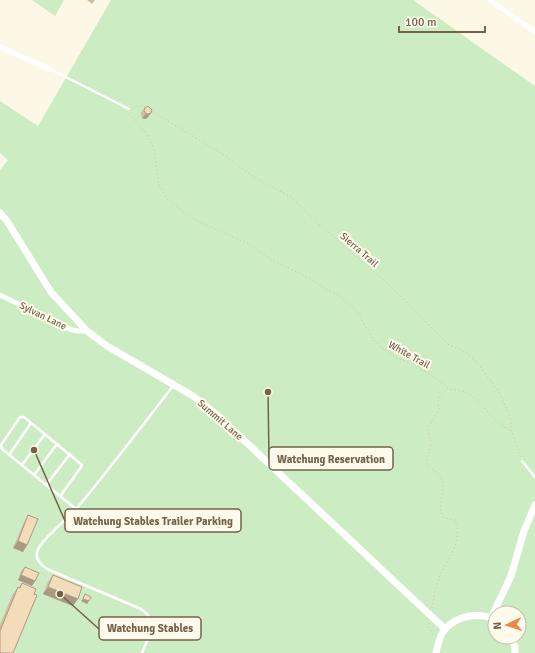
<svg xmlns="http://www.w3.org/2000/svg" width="535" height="653" font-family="Signika,sans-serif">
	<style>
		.green { fill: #ccecc3; fill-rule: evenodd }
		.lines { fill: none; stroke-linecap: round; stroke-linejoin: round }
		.path { stroke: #d9bf9e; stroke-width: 1; stroke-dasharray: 1 3; stroke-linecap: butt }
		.lane { stroke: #fff; stroke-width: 2.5 }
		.street { stroke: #fff; stroke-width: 5 }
		.secondary { stroke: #fff; stroke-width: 7 }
		.wall { fill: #d2bda1 }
		.shaded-wall { fill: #ab9a83 }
		.building { fill: #f4dcbb; stroke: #ab9a83 }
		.labels { text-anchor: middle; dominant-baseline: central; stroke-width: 4; stroke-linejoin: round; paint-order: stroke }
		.street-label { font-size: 10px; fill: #776149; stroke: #fffbec }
		.leader { fill: none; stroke: #776149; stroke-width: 1.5 }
		.callout-dot { fill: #776149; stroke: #fffbec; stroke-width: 1.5 }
		.callout { fill: #fffbec; stroke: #776149; stroke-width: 1.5 }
		.callout-label { font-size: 11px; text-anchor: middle; font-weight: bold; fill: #776149 }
	</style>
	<rect width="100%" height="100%" fill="#fdf8e5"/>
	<g class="green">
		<polygon points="32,0 64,0 55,16"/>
		<path d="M111,0h302l122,86v567h-535v-483l8,-10 -8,-7v-52l38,25zM495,613h24v24h-24z"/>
	</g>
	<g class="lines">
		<g class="path">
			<polyline points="133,108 141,105 145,107"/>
			<polyline points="151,111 221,153 257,179 291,197 321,226 386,282 449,345 463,351 475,360 499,392 509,414 511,422 511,430 521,457"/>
			<polyline points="129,114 145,131 150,140 154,149 159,185 168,200 195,220 249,244 272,260 315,281 322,287 340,296 357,311 373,339 382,348 399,359 416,365 445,385 447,388"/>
			<path d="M447,388c5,2 13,2 18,4 19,9 26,31 46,38"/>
			<path d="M432,608c2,-10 4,-21 7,-30 7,-18 25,-37 16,-57l-12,-4c-10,-19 14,-33 -15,-51l-2,-9 4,-6 1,-11 -3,-8v-4l11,-19 -1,-8 2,-5 6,-7"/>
			<polyline points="429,623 428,626 434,636"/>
		</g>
		<g class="lane">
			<polyline points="50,69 129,109"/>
			<polyline points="9,455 31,423"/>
			<polyline points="522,461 535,477"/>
			<polyline points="22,465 45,434"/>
			<polyline points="34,475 57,444"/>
			<polyline points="47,484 70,454"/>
			<polyline points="61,495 81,467 82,465 24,417 20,417 1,445 2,449 76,509"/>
			<path d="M142,653c6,-16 18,-32 -1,-44l-94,-40c-6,-4 -12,-9 -10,-17 5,-14 31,-33 41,-45 33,-40 64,-81 95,-121"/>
		</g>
		<g class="street">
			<polyline points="490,0 535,32"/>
			<polyline points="0,47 50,69"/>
			<polyline points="0,295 72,330 79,331 87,331"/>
		</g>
		<g class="secondary">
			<polyline points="0,213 7,221 51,292 87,331 107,346 193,396 216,414 445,629"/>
			<polyline points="491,618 511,576 524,531 535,505"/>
			<polyline points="511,637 515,647 515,653"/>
			<path d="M436,653c2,-8 3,-17 9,-24 12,-13 34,-18 50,-9"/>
		</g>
	</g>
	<g class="wall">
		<polygon points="87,0 95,0 92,4"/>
		<polygon points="145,108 151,113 147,118 145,119 142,118 141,115 141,112"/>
		<polygon points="28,515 27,545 23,552 13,548 24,522"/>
		<polygon points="25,567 32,586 18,580 21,571"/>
		<polygon points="53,575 73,606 43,594 48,582"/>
		<polygon points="22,583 34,594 0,653 0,625 12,596 18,587 19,588"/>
	</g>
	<g class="shaded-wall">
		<polygon points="151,113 147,118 145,119 142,118 146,114"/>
		<polygon points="18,541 27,545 23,552 13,548"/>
		<polygon points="21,575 35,581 32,586 18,580"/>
		<polygon points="48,587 78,599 73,606 43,594"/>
		<polygon points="83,599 89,601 87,604 81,601"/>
	</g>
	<g class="building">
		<polygon points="148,106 152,110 151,113 148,114 146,114 144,110 145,108"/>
		<polygon points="28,515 38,519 27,545 18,541"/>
		<polygon points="25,567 39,573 35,581 21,575"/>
		<polygon points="53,575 82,587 78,599 48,587"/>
		<polygon points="22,583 36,589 34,594 37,595 13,653 0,653 0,631 18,587 20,588"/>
		<polygon points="85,594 91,597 89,601 83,599"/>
	</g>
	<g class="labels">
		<g class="street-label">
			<text transform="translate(359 250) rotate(41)">Sierra Trail</text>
			<text transform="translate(43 316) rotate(26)">Sylvan Lane</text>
			<text transform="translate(409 355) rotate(29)">White Trail</text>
			<text transform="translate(220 420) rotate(41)">Summit Lane</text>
		</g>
	</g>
	<path class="leader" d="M268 392L269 459M34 450L65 521M60 594L99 629"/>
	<g class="callout-dot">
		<circle cx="268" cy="392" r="4"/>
		<circle cx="34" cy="450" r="4"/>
		<circle cx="60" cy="594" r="4"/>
	</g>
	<g class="callout">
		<rect x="269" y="447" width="124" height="23" rx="4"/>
		<rect x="65" y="509" width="176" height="23" rx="4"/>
		<rect x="99" y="617" width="102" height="23" rx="4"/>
	</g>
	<g class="callout-label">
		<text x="331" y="463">Watchung Reservation</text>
		<text x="153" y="525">Watchung Stables Trailer Parking</text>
		<text x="150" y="632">Watchung Stables</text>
	</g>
	<g transform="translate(507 625) rotate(266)"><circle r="19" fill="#fffbec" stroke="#c9bdab"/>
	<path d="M0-3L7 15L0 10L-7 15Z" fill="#ec8745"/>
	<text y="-6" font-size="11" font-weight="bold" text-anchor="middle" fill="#776149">N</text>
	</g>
	<path d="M399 26v6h86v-6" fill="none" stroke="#776149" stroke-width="2"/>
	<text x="405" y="26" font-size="12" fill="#776149" stroke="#fffbec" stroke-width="3" paint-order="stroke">100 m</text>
</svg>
